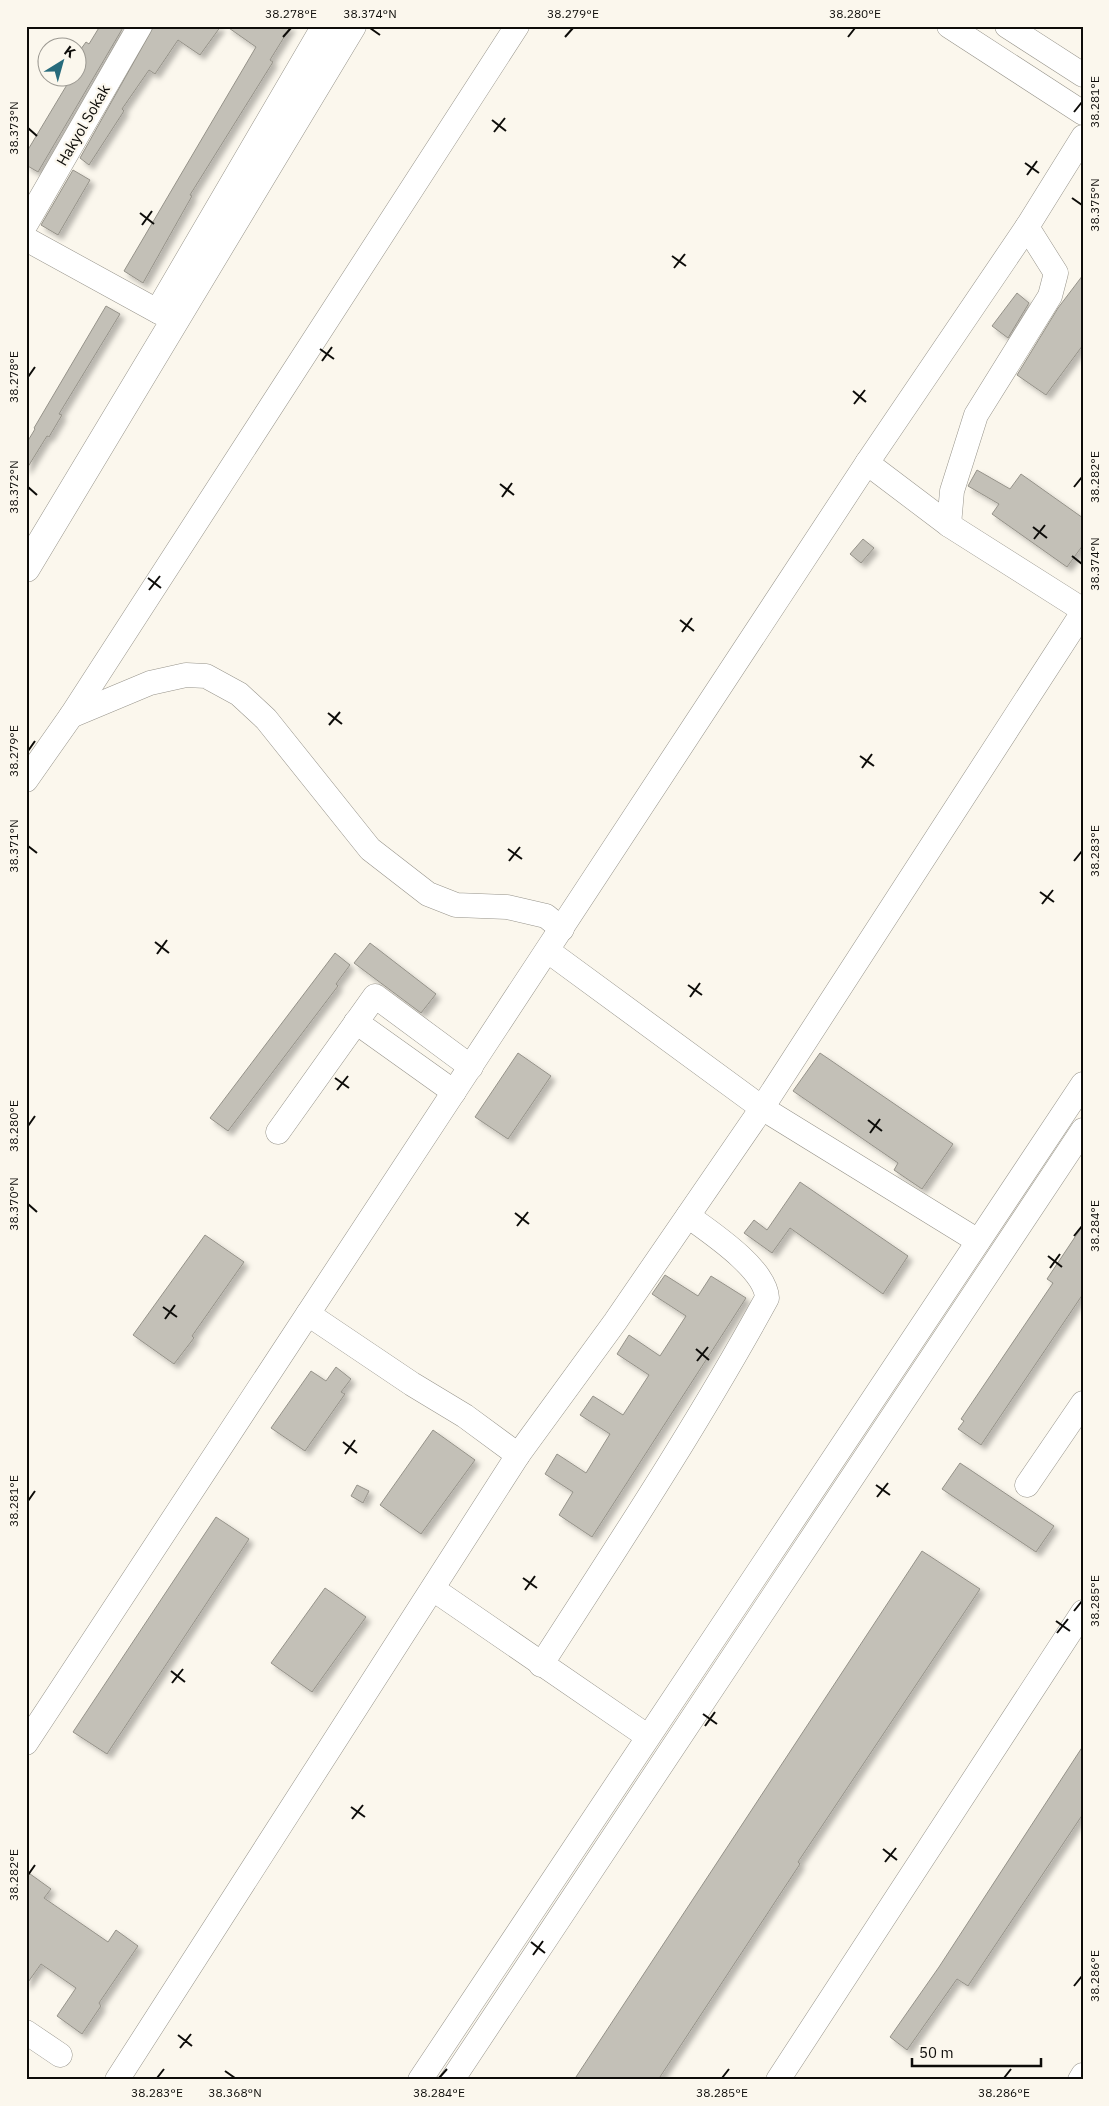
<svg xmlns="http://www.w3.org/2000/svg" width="1109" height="2106" font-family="'IBM Plex Sans',sans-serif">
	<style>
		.building { fill: #c3c0b7; stroke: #959289; filter: url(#shadow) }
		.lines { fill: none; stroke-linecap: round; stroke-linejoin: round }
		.minor-casing { stroke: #97948b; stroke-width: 25 }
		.major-casing { stroke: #97948b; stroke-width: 29 }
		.minor { stroke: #fff; stroke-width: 24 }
		.major { stroke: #fff; stroke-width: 28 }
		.ticks { fill: none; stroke: #0d0c09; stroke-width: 2 }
		.labels { text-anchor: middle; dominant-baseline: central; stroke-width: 4.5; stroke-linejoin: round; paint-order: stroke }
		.street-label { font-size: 15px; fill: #0d0c09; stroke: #fbf7ed }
		.neatline { fill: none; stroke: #0d0c09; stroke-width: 2 }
		.ticks-label { font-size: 12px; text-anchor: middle; fill: #0d0c09 }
	</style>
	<defs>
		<filter id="shadow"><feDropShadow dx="4.5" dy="4.5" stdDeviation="2.5" flood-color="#0004"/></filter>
	</defs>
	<rect width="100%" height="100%" fill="#fbf7ed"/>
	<g class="building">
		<polygon points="100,26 124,26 38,172 26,165 26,153 71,78 78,78 78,53 86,42 89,44"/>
		<polygon points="154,26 221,26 200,55 178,40 155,74 149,70 122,109 124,111 89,165 80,158"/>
		<polygon points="226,26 291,26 270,60 273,62 190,195 192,196 143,283 124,271 256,47"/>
		<polygon points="73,170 90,180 58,235 41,225"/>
		<polygon points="1083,275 1083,345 1046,395 1017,375 1058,308"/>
		<polygon points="1017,293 1029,303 1008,338 992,326"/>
		<polygon points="106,306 120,314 59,414 62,415 49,437 47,436 26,470 26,444 35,429 34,428"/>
		<polygon points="977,470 1010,489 1021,474 1083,518 1083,545 1067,567 992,514 999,504 968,486"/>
		<polygon points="863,539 874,548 861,563 850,554"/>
		<polygon points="370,943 436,994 421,1013 354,963"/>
		<polygon points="335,953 350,965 336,984 338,986 228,1131 210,1118"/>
		<polygon points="518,1053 551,1076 508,1139 475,1117"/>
		<polygon points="820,1053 953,1144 922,1189 894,1170 898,1163 793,1091"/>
		<polygon points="800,1182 908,1256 883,1294 790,1228 772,1253 744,1233 754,1220 767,1230"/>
		<polygon points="1083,1225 1083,1294 981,1445 958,1429 964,1421 961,1419 1053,1283 1047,1279"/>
		<polygon points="205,1235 244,1262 192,1336 194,1338 174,1364 133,1335"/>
		<polygon points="665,1275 698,1296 711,1276 746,1298 592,1537 559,1515 573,1492 545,1474 557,1454 586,1473 610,1434 580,1415 593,1396 623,1415 649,1375 617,1354 629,1335 660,1356 686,1316 652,1294"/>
		<polygon points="336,1367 351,1379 341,1392 345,1394 305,1451 271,1428 311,1371 326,1381"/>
		<polygon points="433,1430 475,1460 421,1534 380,1505"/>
		<polygon points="960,1463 1054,1526 1036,1552 942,1489"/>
		<polygon points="357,1485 369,1491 363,1503 351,1496"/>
		<polygon points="216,1517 249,1539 107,1754 73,1732"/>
		<polygon points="922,1551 980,1589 798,1862 800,1864 658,2080 574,2080"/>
		<polygon points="325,1588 366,1617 312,1692 271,1663"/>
		<polygon points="1083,1746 1083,1814 968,1986 957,1979 907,2050 890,2037 939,1967"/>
		<polygon points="26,1871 51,1889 44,1898 108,1942 116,1930 138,1946 99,2003 101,2006 82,2034 57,2016 76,1988 41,1964 26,1985"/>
	</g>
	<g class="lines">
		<g class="minor-casing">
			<g id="minor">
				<polyline points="949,26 1083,113"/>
				<polyline points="1007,26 1083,75"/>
				<polyline points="26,224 140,26"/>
				<polyline points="26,239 159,312 177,318"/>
				<polyline points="867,463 949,525 1083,610"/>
				<polyline points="949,525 952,491 976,415 1050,296 1056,273 1027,227"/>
				<polyline points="71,716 150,683 186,675 206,676 239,694 266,719 370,849 428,894 456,905 507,907 546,916 562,929"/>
				<polyline points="26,780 71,716 517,26"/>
				<polyline points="548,951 762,1108 978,1241"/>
				<polyline points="356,1022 454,1092"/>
				<polyline points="278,1132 375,996 471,1067"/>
				<polyline points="308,1314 412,1384 465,1416 518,1455"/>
				<polyline points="1027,1485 1083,1403"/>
				<polyline points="433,1589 647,1736"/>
				<path d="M541,1665c78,-121 157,-241 226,-367 -1,-29 -57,-66 -79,-82"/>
				<polyline points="26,1743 867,463 1027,227 1083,137"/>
				<polyline points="26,2032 60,2055"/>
				<polyline points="117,2080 518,1455 615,1322 762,1108 1083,612"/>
				<polyline points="420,2080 1083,1084"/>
				<polyline points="452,2080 1083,1130"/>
				<polyline points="778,2080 1083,1612"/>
				<polyline points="1080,2080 1083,2075"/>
			</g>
		</g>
		<g class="major-casing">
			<g id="major">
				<polyline points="160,310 326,26"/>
				<polyline points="26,568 352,26"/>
			</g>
		</g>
		<use href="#minor" class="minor"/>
		<use href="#major" class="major"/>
	</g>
	<path class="ticks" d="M370,28l10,7M283,37l8,-9M565,37l8,-9M848,37l7,-9M1074,112l8,-10M492,120l14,11M28,128l9,8M494,132l11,-14M1025,163l14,10M1027,175l10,-14M1072,198l10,7M140,213l14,11M142,225l10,-14M672,256l14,10M674,268l11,-14M320,349l14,10M322,361l10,-14M28,377l7,-10M853,391l13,11M854,404l11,-14M500,484l14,11M28,487l9,8M1074,487l8,-10M502,497l10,-14M1033,527l14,11M1034,539l11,-14M1072,556l10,8M148,578l13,10M149,590l11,-14M680,620l14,11M682,632l10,-14M328,713l14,11M329,725l11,-13M28,751l7,-10M860,756l14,10M862,768l10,-14M28,846l9,7M508,849l14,10M509,861l11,-14M1074,861l8,-10M1040,892l14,10M1042,904l11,-14M155,942l14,11M157,954l10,-14M688,985l14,10M690,997l10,-14M335,1078l14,10M337,1090l11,-14M868,1120l14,11M28,1126l7,-10M870,1133l10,-14M28,1204l9,8M515,1213l14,11M517,1226l11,-14M1074,1236l8,-10M1048,1256l14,11M1050,1268l10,-14M163,1307l14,10M165,1319l10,-14M696,1349l13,11M697,1361l11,-14M343,1442l14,11M345,1454l10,-14M876,1485l14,10M877,1497l11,-14M28,1501l7,-10M523,1578l14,10M525,1590l10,-14M1074,1611l8,-10M1056,1621l14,10M1057,1633l11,-14M171,1671l14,11M172,1683l11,-14M703,1714l14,10M705,1726l10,-14M351,1807l14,10M352,1819l11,-14M883,1849l14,11M885,1862l11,-14M28,1875l7,-10M531,1942l14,11M533,1955l10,-14M1074,1986l8,-10M178,2035l14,11M180,2048l11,-14M225,2071l10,7M157,2078l7,-9M439,2078l8,-9M722,2078l7,-9M1004,2078l7,-9"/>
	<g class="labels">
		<g class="street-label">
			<text transform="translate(83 125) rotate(-60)">Hakyol Sokak</text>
		</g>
	</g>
	<rect width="1109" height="2106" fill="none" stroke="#fbf7ed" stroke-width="55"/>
	<g transform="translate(62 62) rotate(37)"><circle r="24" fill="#fbf7ed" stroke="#9c9992"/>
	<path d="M0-4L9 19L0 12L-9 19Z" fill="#276b7c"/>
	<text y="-8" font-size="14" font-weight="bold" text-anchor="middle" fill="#0d0c09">K</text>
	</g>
	<path d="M912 2058v8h129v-8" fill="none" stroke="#0d0c09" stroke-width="2.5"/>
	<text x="919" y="2058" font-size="15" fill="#0d0c09" stroke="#fbf7ed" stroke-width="4" paint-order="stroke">50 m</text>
	<rect x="28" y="28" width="1054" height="2050" class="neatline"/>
	<g class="ticks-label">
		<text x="291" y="18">38.278°E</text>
		<text x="370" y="18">38.374°N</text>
		<text x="573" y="18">38.279°E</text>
		<text x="855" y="18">38.280°E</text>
		<text transform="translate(1095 102) rotate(-90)" y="4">38.281°E</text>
		<text transform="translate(14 128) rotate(-90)" y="4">38.373°N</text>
		<text transform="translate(1095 205) rotate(-90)" y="4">38.375°N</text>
		<text transform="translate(14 377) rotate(-90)" y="4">38.278°E</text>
		<text transform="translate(1095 477) rotate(-90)" y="4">38.282°E</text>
		<text transform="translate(14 487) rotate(-90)" y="4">38.372°N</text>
		<text transform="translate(1095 564) rotate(-90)" y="4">38.374°N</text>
		<text transform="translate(14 751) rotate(-90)" y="4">38.279°E</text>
		<text transform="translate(14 846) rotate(-90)" y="4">38.371°N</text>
		<text transform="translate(1095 851) rotate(-90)" y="4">38.283°E</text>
		<text transform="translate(14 1126) rotate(-90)" y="4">38.280°E</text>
		<text transform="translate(14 1204) rotate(-90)" y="4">38.370°N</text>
		<text transform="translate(1095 1226) rotate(-90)" y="4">38.284°E</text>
		<text transform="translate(14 1501) rotate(-90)" y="4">38.281°E</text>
		<text transform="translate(1095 1601) rotate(-90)" y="4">38.285°E</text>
		<text transform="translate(14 1875) rotate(-90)" y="4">38.282°E</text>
		<text transform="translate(1095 1976) rotate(-90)" y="4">38.286°E</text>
		<text x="157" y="2097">38.283°E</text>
		<text x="235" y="2097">38.368°N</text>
		<text x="439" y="2097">38.284°E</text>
		<text x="722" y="2097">38.285°E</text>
		<text x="1004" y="2097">38.286°E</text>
	</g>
</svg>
